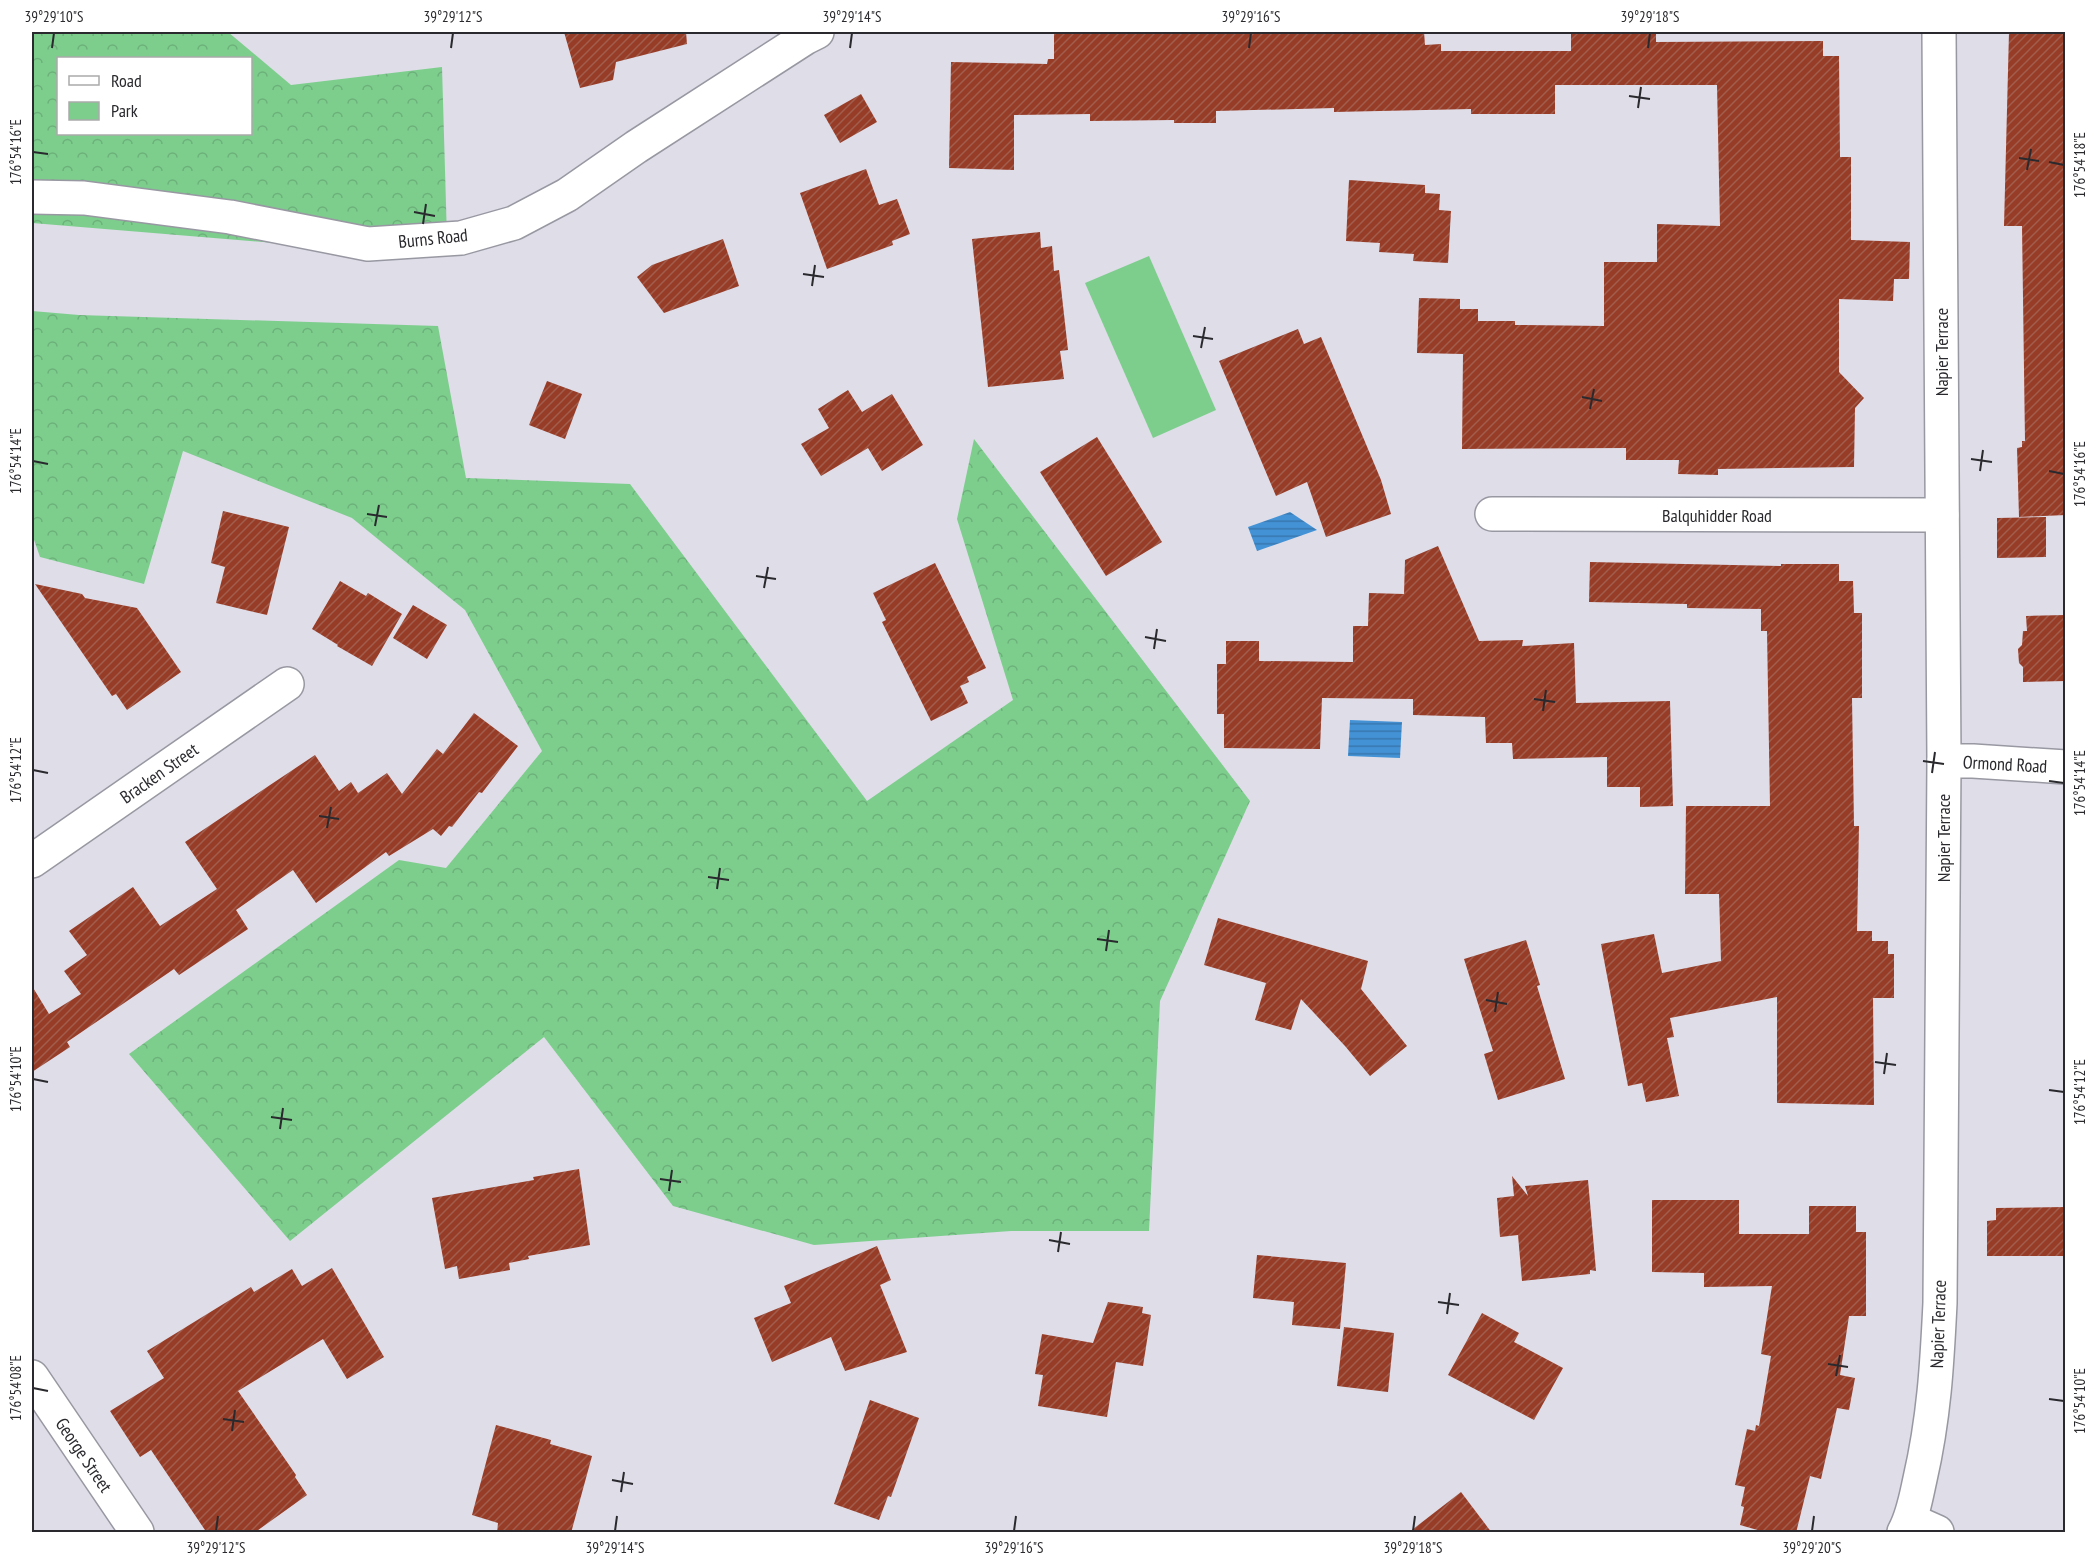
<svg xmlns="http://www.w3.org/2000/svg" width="2097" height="1564" font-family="'PT Sans Narrow',sans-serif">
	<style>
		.green { fill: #7dce8d }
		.forest { fill: url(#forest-crowns); fill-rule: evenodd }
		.water { fill: url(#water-rules) }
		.building { fill: url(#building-hatch) }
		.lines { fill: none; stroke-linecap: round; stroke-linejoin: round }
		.minor-casing { stroke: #9898a2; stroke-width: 36 }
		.minor { stroke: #fff; stroke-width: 33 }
		.ticks { fill: none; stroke: #2a2a2e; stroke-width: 2 }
		.labels { text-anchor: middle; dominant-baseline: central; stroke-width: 6; stroke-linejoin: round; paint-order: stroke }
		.street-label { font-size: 18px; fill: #2a2a2e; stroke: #fff }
		.neatline { fill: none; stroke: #2a2a2e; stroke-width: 2 }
		.ticks-label { font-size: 15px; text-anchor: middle; fill: #2a2a2e }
	</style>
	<defs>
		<pattern id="forest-crowns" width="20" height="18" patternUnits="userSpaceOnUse" patternTransform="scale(1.5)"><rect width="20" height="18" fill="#7dce8d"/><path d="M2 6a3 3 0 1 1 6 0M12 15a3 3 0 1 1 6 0" fill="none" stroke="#6cb17a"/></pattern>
		<pattern id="water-rules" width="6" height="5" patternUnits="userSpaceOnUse" patternTransform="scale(1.5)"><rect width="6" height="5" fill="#4392d6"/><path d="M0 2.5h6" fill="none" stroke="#3877ae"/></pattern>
		<pattern id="building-hatch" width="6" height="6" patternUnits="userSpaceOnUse" patternTransform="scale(1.5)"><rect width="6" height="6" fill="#973c27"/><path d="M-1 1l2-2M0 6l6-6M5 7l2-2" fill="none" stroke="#a15d4d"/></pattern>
	</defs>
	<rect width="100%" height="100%" fill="#dedde8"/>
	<polygon class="green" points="1149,256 1216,410 1153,438 1085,283"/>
	<g class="forest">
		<path d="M32,32h196l63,53 151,-18 5,172 -124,8 -291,-24zM58,58h192v76h-192z"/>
		<polygon points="32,311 79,315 438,326 466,478 630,484 867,801 1013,700 957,519 974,439 1250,801 1160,1001 1149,1231 1011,1231 814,1245 673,1206 544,1037 290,1241 129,1054 399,860 446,868 542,751 465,610 352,518 183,451 144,584 40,557 32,534"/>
	</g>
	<g class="water">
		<polygon points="1290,512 1317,530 1257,551 1248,527"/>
		<polygon points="1350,720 1402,722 1400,758 1348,756"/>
	</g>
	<g class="building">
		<polygon points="564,32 686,32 687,44 616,62 613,80 580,88"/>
		<polygon points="1061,32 1424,32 1425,45 1441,44 1441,51 1571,51 1571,32 1656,32 1656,42 1823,41 1823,56 1839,56 1840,157 1851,157 1851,240 1910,242 1909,279 1894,279 1893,301 1839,299 1839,372 1864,398 1855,408 1854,467 1718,469 1718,475 1678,474 1679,460 1626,460 1626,448 1462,449 1463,354 1417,353 1419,298 1460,299 1460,309 1478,309 1478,321 1515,321 1515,325 1604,326 1604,262 1657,262 1657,224 1720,226 1717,85 1555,85 1555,114 1471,114 1471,109 1334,112 1334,108 1216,111 1216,123 1174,123 1174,120 1090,121 1090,114 1014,115 1014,170 949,168 951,62 1047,64 1048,59 1054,59 1054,34 1060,34"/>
		<polygon points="2009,32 2066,32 2066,515 2019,517 2017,448 2022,447 2022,441 2025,441 2022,226 2004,226"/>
		<polygon points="861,94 877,122 840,143 824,115"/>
		<polygon points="866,169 879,205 897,199 910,234 892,241 893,245 827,269 800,193"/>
		<polygon points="1349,180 1425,185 1425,193 1440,194 1439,210 1451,211 1448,263 1413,261 1414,254 1379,252 1380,243 1346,241"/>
		<polygon points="1040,232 1041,248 1052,246 1054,271 1059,270 1068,350 1060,351 1064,379 988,387 972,239"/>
		<polygon points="723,239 739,286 664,313 637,277 652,265"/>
		<polygon points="1298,329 1304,344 1321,337 1381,480 1391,514 1326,537 1307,482 1276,496 1219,361"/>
		<polygon points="547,381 582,394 565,439 529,425"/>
		<polygon points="848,390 862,412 892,394 923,445 882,471 868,448 821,476 801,444 829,428 818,409"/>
		<polygon points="1097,437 1162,542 1106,576 1040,472"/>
		<polygon points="223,511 289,527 267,615 216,603 225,567 211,563"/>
		<polygon points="2046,517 2046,557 1997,558 1997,518"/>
		<polygon points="1438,546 1479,641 1523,640 1522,646 1574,643 1576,703 1670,701 1673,806 1640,807 1640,787 1607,787 1607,757 1513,759 1512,743 1486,743 1485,717 1413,715 1413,699 1322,698 1320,749 1224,748 1224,714 1217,714 1217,664 1226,664 1226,641 1259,641 1259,661 1353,662 1353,626 1368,626 1369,593 1404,594 1405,560"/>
		<polygon points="1590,562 1781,566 1781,564 1839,564 1839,581 1853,581 1854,613 1862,613 1862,698 1852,698 1854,826 1859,826 1857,931 1872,931 1872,941 1888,941 1888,954 1894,954 1894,998 1873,998 1874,1105 1777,1103 1777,997 1670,1018 1674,1037 1667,1038 1679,1096 1646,1102 1642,1083 1628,1086 1601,944 1654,934 1662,973 1721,961 1719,894 1685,894 1686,806 1770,806 1767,631 1761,631 1761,609 1687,608 1687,604 1589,602"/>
		<polygon points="935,563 986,668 967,677 969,682 960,686 968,703 931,721 882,622 886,620 873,593"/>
		<polygon points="340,581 366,596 368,593 402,614 372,666 337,646 338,645 312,629"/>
		<polygon points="35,584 82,594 85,598 137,608 181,672 127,710 116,694 112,696"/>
		<polygon points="413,605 447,625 427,659 393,638"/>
		<polygon points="2066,615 2066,681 2023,682 2023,667 2019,663 2018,649 2022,645 2023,631 2027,631 2026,616"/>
		<polygon points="474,713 518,746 482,793 479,792 452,827 449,826 441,836 433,829 389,856 386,852 316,903 293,870 236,910 248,929 179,975 174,969 67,1042 70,1047 32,1072 32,986 49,1014 81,994 64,971 87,955 69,931 133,887 160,926 217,889 185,842 315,755 339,791 351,782 358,793 387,773 402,794 437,749 443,754"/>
		<polygon points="1218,918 1368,961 1361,989 1407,1046 1370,1076 1345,1046 1301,999 1291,1030 1255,1020 1266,983 1204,965"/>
		<polygon points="1526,940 1540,985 1537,986 1565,1079 1498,1100 1484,1054 1493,1051 1464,959"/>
		<polygon points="579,1169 590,1245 528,1256 529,1259 509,1263 510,1270 459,1279 457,1266 445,1269 432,1198 534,1180 533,1177"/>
		<polygon points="1512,1176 1528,1196 1525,1186 1588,1180 1596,1271 1590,1270 1590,1274 1522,1281 1518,1235 1500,1237 1497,1198 1514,1196"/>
		<polygon points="1652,1200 1739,1200 1739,1234 1809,1234 1809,1206 1856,1206 1856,1232 1866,1232 1866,1316 1849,1316 1840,1375 1855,1378 1849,1410 1837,1408 1821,1479 1810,1476 1796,1533 1768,1533 1740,1525 1744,1507 1741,1506 1745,1487 1735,1485 1747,1429 1755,1431 1756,1425 1759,1426 1771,1356 1761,1354 1772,1286 1704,1287 1704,1273 1652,1272"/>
		<polygon points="2066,1207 2066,1256 1987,1256 1987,1221 1996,1220 1996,1208"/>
		<polygon points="877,1246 891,1280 880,1285 907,1352 845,1371 831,1337 772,1362 754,1318 791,1303 784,1286"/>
		<polygon points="1257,1255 1346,1263 1340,1329 1292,1325 1294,1302 1253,1298"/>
		<polygon points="332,1268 384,1357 347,1379 323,1339 238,1391 296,1475 295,1477 307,1495 254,1533 207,1533 151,1450 140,1457 110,1411 164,1378 147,1351 251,1287 254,1292 292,1269 302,1286"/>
		<polygon points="1108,1302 1143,1307 1142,1313 1151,1315 1143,1366 1116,1362 1107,1417 1038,1406 1043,1375 1035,1374 1042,1334 1093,1343"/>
		<polygon points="1482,1313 1519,1333 1514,1342 1563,1368 1534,1420 1448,1375"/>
		<polygon points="1344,1327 1394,1333 1388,1392 1337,1386"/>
		<polygon points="870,1400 919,1418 891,1497 888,1496 879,1520 834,1504"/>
		<polygon points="496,1425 551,1440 550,1444 592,1456 571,1533 497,1533 498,1523 472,1515"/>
		<polygon points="1461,1492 1492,1533 1408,1533"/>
	</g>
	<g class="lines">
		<g class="minor-casing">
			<g id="minor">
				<polyline points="32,197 84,198 230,217 368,244 461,238 514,223 567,195 636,147 805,38 817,32"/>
				<polyline points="1492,514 1942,515"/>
				<polyline points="1944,761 1973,761 2066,767"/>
				<polyline points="32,861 287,684"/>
				<polyline points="32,1377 137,1532"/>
				<polyline points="1910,1520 1937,1532"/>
				<path d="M1904,1532c9,-16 12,-35 16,-53 14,-61 17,-114 20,-176l4,-542 -5,-729"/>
			</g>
		</g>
		<use href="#minor" class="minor"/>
	</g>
	<path class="ticks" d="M52,48l2,-15M451,48l2,-15M850,48l2,-15M1249,48l2,-15M1648,48l2,-15M1629,96l21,3M1638,108l3,-21M33,152l15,2M2019,158l20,3M2049,162l15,3M2027,170l4,-21M414,212l21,4M423,224l3,-20M803,274l21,3M812,286l3,-21M1193,336l20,3M1201,348l4,-21M1582,397l20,4M1590,409l4,-20M1971,459l21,3M33,461l15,3M1980,471l3,-21M2049,471l15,3M367,514l20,3M375,526l4,-21M756,576l20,3M764,588l4,-21M1145,637l21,4M1154,649l3,-20M1534,699l21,3M1543,711l3,-21M1923,761l21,3M33,770l15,3M1932,773l3,-21M2049,781l15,2M319,816l20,3M327,828l4,-21M708,877l21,3M717,889l3,-21M1097,939l21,3M1106,951l3,-21M1486,1000l21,4M1495,1012l3,-20M1875,1062l21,3M1884,1074l3,-21M33,1079l15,3M2049,1090l15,2M271,1117l21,3M280,1129l3,-21M660,1179l21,3M669,1191l3,-21M1049,1240l21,4M1058,1252l3,-20M1438,1302l21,3M1447,1314l3,-21M1828,1364l20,3M1836,1376l4,-21M33,1388l15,3M2049,1399l15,2M223,1419l21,3M232,1431l3,-21M612,1480l21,4M621,1492l3,-20M216,1531l2,-15M615,1531l2,-15M1014,1531l2,-15M1413,1531l2,-15M1812,1531l2,-15"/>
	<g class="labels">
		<g class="street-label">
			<text transform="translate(433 238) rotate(-6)">Burns Road</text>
			<text transform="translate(1941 352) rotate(-90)">Napier Terrace</text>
			<text x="1717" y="515">Balquhidder Road</text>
			<text transform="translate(2005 764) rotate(3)">Ormond Road</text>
			<text transform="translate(159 773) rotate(-35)">Bracken Street</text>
			<text transform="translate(1943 838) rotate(-90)">Napier Terrace</text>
			<text transform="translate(1938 1324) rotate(-88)">Napier Terrace</text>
			<text transform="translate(84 1455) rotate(56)">George Street</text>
		</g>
	</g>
	<rect width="2097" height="1564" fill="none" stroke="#ffffff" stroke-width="66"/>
	<rect x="57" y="57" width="195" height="78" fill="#ffffff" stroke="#aaaaab" stroke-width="1.5"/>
	<rect x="69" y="76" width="30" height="9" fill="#ffffff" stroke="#aaaaab" stroke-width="1.5"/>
	<text x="111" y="87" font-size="18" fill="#2a2a2e">Road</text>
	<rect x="69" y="102" width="30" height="18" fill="#7dce8d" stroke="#aaaaab" stroke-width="1.5"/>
	<text x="111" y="117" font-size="18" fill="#2a2a2e">Park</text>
	<rect x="33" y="33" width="2031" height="1498" class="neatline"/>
	<g class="ticks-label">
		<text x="54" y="22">39°29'10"S</text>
		<text x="453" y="22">39°29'12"S</text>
		<text x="852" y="22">39°29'14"S</text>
		<text x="1251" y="22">39°29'16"S</text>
		<text x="1650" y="22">39°29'18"S</text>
		<text transform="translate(16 152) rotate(-90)" y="5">176°54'16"E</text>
		<text transform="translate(2080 165) rotate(-90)" y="5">176°54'18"E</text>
		<text transform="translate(16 461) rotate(-90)" y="5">176°54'14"E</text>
		<text transform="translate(2080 474) rotate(-90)" y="5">176°54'16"E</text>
		<text transform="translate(16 770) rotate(-90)" y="5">176°54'12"E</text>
		<text transform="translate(2080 783) rotate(-90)" y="5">176°54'14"E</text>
		<text transform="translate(16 1079) rotate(-90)" y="5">176°54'10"E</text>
		<text transform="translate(2080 1092) rotate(-90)" y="5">176°54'12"E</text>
		<text transform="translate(16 1388) rotate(-90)" y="5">176°54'08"E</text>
		<text transform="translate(2080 1401) rotate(-90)" y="5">176°54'10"E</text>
		<text x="216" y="1553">39°29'12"S</text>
		<text x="615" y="1553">39°29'14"S</text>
		<text x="1014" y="1553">39°29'16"S</text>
		<text x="1413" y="1553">39°29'18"S</text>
		<text x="1812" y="1553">39°29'20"S</text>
	</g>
</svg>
